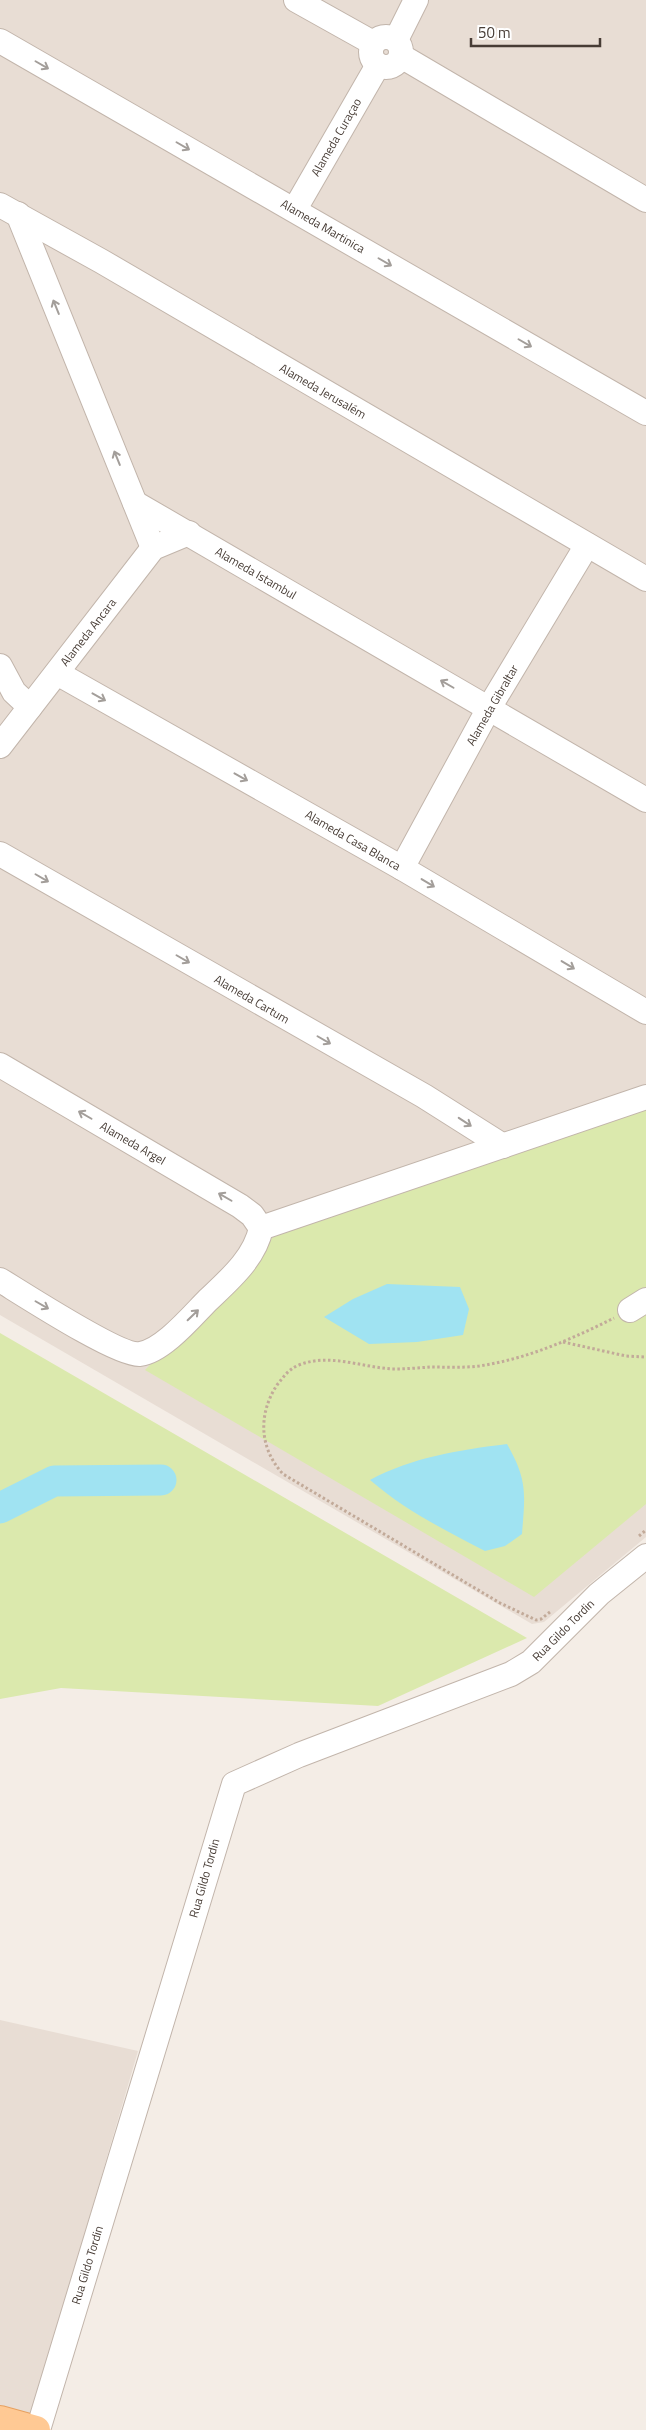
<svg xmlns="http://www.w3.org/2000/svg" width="646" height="2430" font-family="'Titillium Web',sans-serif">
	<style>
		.residential { fill: #e8ddd4 }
		.green { fill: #dbe9ad }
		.water { fill: #a0e3f2 }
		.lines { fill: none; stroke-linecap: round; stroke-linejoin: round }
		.river { stroke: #a0e3f2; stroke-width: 31 }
		.minor-casing { stroke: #c2b5ab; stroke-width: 26 }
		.major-casing { stroke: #e7a160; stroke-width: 30 }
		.path { stroke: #c2aa99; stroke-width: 3; stroke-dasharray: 2.5 2.5; stroke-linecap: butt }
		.minor { stroke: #fff; stroke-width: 24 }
		.major { stroke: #ffc994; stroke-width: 28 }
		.oneway { stroke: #a39e9a }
		.labels { text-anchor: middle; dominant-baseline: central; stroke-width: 4; stroke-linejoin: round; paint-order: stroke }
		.street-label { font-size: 12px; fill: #473c35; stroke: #fff }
	</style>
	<rect width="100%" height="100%" fill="#f4ede6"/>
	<g class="residential">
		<polygon points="0,0 646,0 646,1537 544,1622 532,1624 0,1315"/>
		<polygon points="0,2020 138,2051 31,2417 0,2408"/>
	</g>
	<g class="green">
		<polygon points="646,1098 646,1504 534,1597 145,1370 278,1232"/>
		<polygon points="0,1333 527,1638 378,1706 61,1688 0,1699"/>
	</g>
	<g class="water">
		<polygon points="387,1284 460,1287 469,1309 463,1335 417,1342 369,1344 324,1317 353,1299"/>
		<path d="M507,1444c21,37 18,50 15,90l-17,12 -20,5c-42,-22 -79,-40 -115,-71 43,-23 89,-30 137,-36z"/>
	</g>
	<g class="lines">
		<polyline class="river" points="0,1508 54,1481 161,1480"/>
		<g class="minor-casing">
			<g id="minor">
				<polyline points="296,0 373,43"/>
				<circle cx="386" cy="52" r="15"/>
				<polyline points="396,40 416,0"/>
				<polyline points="0,41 646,413"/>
				<polyline points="401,56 646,200"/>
				<polyline points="0,205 101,261 646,579"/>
				<polyline points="295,209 378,65"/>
				<polyline points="18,214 153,548"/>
				<polyline points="135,503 646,800"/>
				<polyline points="0,666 14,692 30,707"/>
				<polyline points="57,673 402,868 646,1012"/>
				<polyline points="0,746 153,548 189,533"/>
				<polyline points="0,854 424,1096 503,1146"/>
				<polyline points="402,868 489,708 587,545"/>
				<polyline points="0,1065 240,1206 252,1215 261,1228"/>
				<polyline points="261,1228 646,1097"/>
				<path d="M0,1280c23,14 120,77 140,74 23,-3 52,-38 68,-54 21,-20 47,-42 53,-72"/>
				<polyline points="630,1310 646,1300"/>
				<polyline points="38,2430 234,1784 299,1755 511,1674 531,1662 599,1594 646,1556"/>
			</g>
		</g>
		<g class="major-casing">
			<polyline id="major" points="0,2420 36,2430"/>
		</g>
		<g class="path">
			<polyline points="563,1342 626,1356 646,1357"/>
			<polyline points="639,1536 646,1530"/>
			<path d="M550,1612l-9,7 -5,1 -36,-17 -217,-129c-24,-26 -25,-60 -6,-89 7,-9 12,-16 22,-20 30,-12 62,2 93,4 13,0 26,-1 38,-2 16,0 33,1 49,-1 48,-7 93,-27 135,-48"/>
		</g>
		<use href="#minor" class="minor"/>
		<use href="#major" class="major"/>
	</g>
	<defs><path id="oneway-shaft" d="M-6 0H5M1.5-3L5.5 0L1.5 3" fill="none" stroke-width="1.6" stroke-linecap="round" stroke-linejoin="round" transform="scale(1.25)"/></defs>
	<g class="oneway">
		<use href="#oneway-shaft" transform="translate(42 65) rotate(30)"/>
		<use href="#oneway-shaft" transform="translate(183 146) rotate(30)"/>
		<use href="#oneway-shaft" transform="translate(385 262) rotate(30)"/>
		<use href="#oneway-shaft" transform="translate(56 307) rotate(-112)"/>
		<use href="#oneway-shaft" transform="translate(525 343) rotate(30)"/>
		<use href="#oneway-shaft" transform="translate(117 458) rotate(-112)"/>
		<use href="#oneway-shaft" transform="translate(447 684) rotate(-150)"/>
		<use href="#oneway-shaft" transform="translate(99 697) rotate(29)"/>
		<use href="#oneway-shaft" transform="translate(241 777) rotate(29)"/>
		<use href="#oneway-shaft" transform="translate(42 878) rotate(30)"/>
		<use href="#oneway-shaft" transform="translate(428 883) rotate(31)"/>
		<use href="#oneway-shaft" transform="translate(183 959) rotate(30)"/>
		<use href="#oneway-shaft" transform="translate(568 965) rotate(31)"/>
		<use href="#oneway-shaft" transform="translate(324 1040) rotate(30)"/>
		<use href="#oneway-shaft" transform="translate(85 1115) rotate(-150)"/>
		<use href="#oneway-shaft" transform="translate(465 1122) rotate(33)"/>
		<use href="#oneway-shaft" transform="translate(225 1197) rotate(-150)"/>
		<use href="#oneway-shaft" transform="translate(42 1305) rotate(30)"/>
		<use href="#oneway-shaft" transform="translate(193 1315) rotate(-44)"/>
	</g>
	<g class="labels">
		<g class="street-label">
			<text transform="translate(336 137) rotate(-60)">Alameda Curaçao</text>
			<text transform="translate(323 226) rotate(30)">Alameda Martinica</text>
			<text transform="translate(323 391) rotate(30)">Alameda Jerusalém</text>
			<text transform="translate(256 573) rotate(30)">Alameda Istambul</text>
			<text transform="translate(88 632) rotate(-52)">Alameda Ancara</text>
			<text transform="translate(492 705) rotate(-60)">Alameda Gibraltar</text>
			<text transform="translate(353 840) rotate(30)">Alameda Casa Blanca</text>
			<text transform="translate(252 999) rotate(30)">Alameda Cartum</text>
			<text transform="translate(133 1143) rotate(30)">Alameda Argel</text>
			<text transform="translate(563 1630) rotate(-45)">Rua Gildo Tordin</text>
			<text transform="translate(204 1878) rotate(-74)">Rua Gildo Tordin</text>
			<text transform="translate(87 2265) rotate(-73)">Rua Gildo Tordin</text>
		</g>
	</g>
	<path d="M471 38v8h129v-8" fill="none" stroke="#473c35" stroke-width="2.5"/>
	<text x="478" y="38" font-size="15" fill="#473c35" stroke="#ffffff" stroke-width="4" paint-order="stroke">50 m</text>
</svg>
